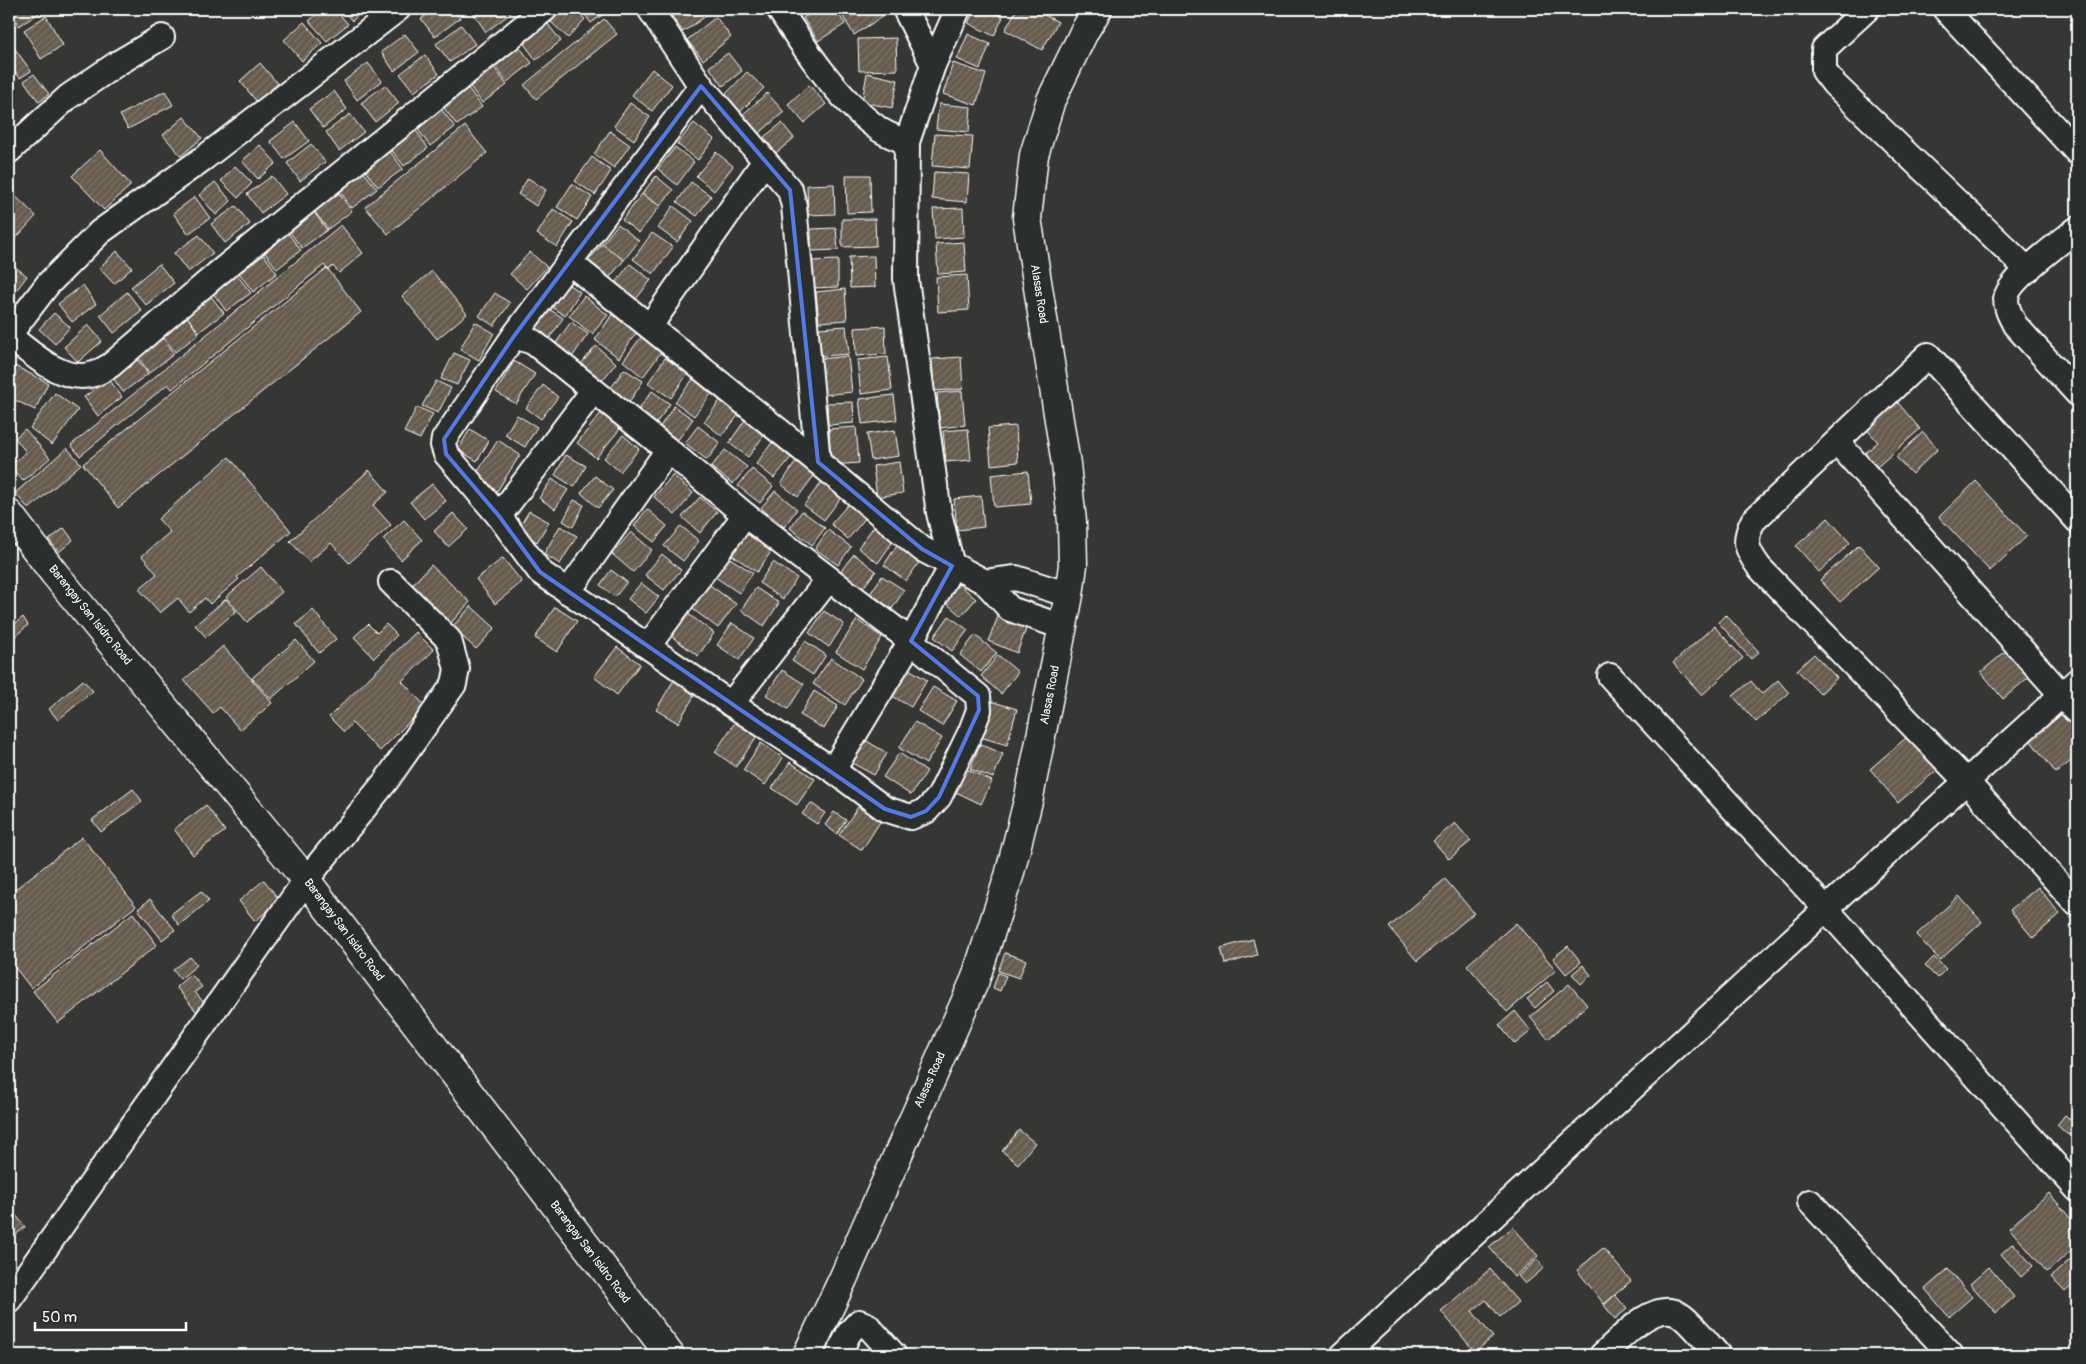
<svg xmlns="http://www.w3.org/2000/svg" width="2086" height="1364" font-family="Pangolin,sans-serif">
	<style>
		.building { fill: url(#building-hatch); stroke: #fff }
		.lines { fill: none; stroke-linecap: round; stroke-linejoin: round }
		.minor-casing { stroke: #fff; stroke-width: 28 }
		.tertiary-casing { stroke: #fff; stroke-width: 31 }
		.minor { stroke: #2a2d2e; stroke-width: 24 }
		.tertiary { stroke: #2a2d2e; stroke-width: 28 }
		.marked { fill: none; stroke: #567ae2; stroke-width: 4; stroke-linejoin: round }
		.labels { text-anchor: middle; dominant-baseline: central; stroke-width: 4.5; stroke-linejoin: round; paint-order: stroke }
		.street-label { font-size: 12px; fill: #fff; stroke: #2a2d2e }
	</style>
	<defs>
		<pattern id="building-hatch" width="6" height="6" patternUnits="userSpaceOnUse" patternTransform="scale(1.25)"><rect width="6" height="6" fill="#665a4d"/><path d="M-1 1l2-2M0 6l6-6M5 7l2-2" fill="none" stroke="#7d7368"/></pattern>
	</defs>
	<rect width="100%" height="100%" fill="#363634"/>
	<filter id="ink" filterUnits="userSpaceOnUse"><feTurbulence type="fractalNoise" baseFrequency=".02" numOctaves="2"/><feDisplacementMap in="SourceGraphic" scale="10" xChannelSelector="R" yChannelSelector="G"/><feConvolveMatrix kernelMatrix="1 2 1 2 8 2 1 2 1" color-interpolation-filters="sRGB"/></filter>
	<g filter="url(#ink)">
		<g class="building">
			<polygon points="9,9 43,9 44,10 19,26"/>
			<polygon points="323,9 335,9 348,24 327,41 309,21"/>
			<polygon points="342,9 365,9 352,21"/>
			<polygon points="434,9 452,9 460,18 435,37 421,19"/>
			<polygon points="479,9 508,9 511,13 486,32 473,13"/>
			<polygon points="564,9 573,9 585,19 568,38 551,22"/>
			<polygon points="581,9 611,9 591,23"/>
			<polygon points="680,9 701,9 706,16 683,32 671,15"/>
			<polygon points="817,9 835,9 845,24 818,41 803,18"/>
			<polygon points="853,9 878,9 883,16 854,35 842,15"/>
			<polygon points="975,9 986,9 1003,17 994,36 968,23"/>
			<polygon points="1017,9 1034,9 1058,22 1042,50 1005,30"/>
			<polygon points="46,16 63,45 41,59 24,30"/>
			<polygon points="716,17 731,37 703,60 687,40"/>
			<polygon points="604,19 617,34 536,99 524,85"/>
			<polygon points="304,22 322,43 302,61 284,40"/>
			<polygon points="547,23 561,41 536,60 522,41"/>
			<polygon points="461,25 475,44 450,62 436,44"/>
			<polygon points="405,34 419,52 394,71 381,52"/>
			<polygon points="968,34 990,44 980,69 957,59"/>
			<polygon points="896,38 897,70 859,71 858,39"/>
			<polygon points="518,45 532,63 507,82 493,63"/>
			<polygon points="15,49 31,71 20,78 12,68 9,71 9,53"/>
			<polygon points="728,53 742,71 723,86 709,67"/>
			<polygon points="425,55 439,74 414,92 400,74"/>
			<polygon points="260,63 278,84 257,102 240,81"/>
			<polygon points="368,63 382,81 357,100 344,81"/>
			<polygon points="953,63 986,74 976,105 943,94"/>
			<polygon points="493,66 507,85 482,103 469,85"/>
			<polygon points="652,69 672,85 652,111 632,95"/>
			<polygon points="747,72 764,88 740,112 724,96"/>
			<polygon points="867,73 898,80 892,108 862,102"/>
			<polygon points="34,74 49,94 39,102 24,81"/>
			<polygon points="385,85 399,103 375,122 361,103"/>
			<polygon points="809,85 826,104 804,123 788,104"/>
			<polygon points="468,88 482,107 457,125 443,107"/>
			<polygon points="165,91 173,105 128,129 120,115"/>
			<polygon points="334,91 347,109 323,128 309,109"/>
			<polygon points="767,93 784,112 756,136 740,117"/>
			<polygon points="630,103 650,117 634,140 614,126"/>
			<polygon points="939,104 971,107 969,132 936,129"/>
			<polygon points="441,109 455,127 430,146 416,127"/>
			<polygon points="350,114 364,132 339,151 326,132"/>
			<polygon points="184,117 202,138 181,156 163,135"/>
			<polygon points="295,122 309,141 284,159 270,141"/>
			<polygon points="694,123 714,139 698,160 677,144"/>
			<polygon points="782,123 794,138 776,153 764,137"/>
			<polygon points="465,126 487,153 388,234 365,207"/>
			<polygon points="415,129 428,148 404,166 390,148"/>
			<polygon points="610,131 630,145 614,168 594,154"/>
			<polygon points="935,134 973,136 970,169 932,166"/>
			<polygon points="311,144 325,162 300,181 287,163"/>
			<polygon points="260,145 276,163 258,179 242,161"/>
			<polygon points="675,147 694,162 677,185 658,169"/>
			<polygon points="100,150 131,185 104,210 72,176"/>
			<polygon points="389,150 403,169 378,187 364,169"/>
			<polygon points="716,152 733,166 714,191 696,176"/>
			<polygon points="592,157 611,171 595,195 575,181"/>
			<polygon points="235,166 252,183 238,198 221,181"/>
			<polygon points="363,171 377,189 352,208 338,189"/>
			<polygon points="934,172 969,174 967,202 932,199"/>
			<polygon points="846,175 870,175 871,212 847,213"/>
			<polygon points="272,176 286,194 261,213 247,194"/>
			<polygon points="656,176 673,190 660,206 642,194"/>
			<polygon points="528,178 546,190 536,206 518,194"/>
			<polygon points="215,182 231,201 216,215 199,195"/>
			<polygon points="691,182 711,196 697,216 677,202"/>
			<polygon points="572,184 592,197 577,220 557,207"/>
			<polygon points="834,184 835,214 808,215 807,185"/>
			<polygon points="9,190 36,216 9,246"/>
			<polygon points="338,192 352,211 328,229 314,211"/>
			<polygon points="642,194 660,206 639,233 622,220"/>
			<polygon points="195,197 210,218 188,234 173,213"/>
			<polygon points="236,206 250,224 225,243 211,224"/>
			<polygon points="673,206 693,221 677,242 658,228"/>
			<polygon points="963,208 964,237 935,239 933,209"/>
			<polygon points="553,209 573,222 557,247 537,234"/>
			<polygon points="313,211 327,230 302,248 288,230"/>
			<polygon points="842,219 875,219 876,246 842,247"/>
			<polygon points="618,224 639,241 624,260 602,244"/>
			<polygon points="341,225 363,253 339,273 333,266 328,270 324,265 172,389 168,384 80,456 71,445"/>
			<polygon points="836,228 838,250 811,251 811,229"/>
			<polygon points="287,232 301,250 277,269 263,250"/>
			<polygon points="652,233 673,247 653,274 633,259"/>
			<polygon points="199,235 213,253 188,272 174,253"/>
			<polygon points="964,242 966,272 938,274 936,244"/>
			<polygon points="602,244 624,260 606,282 585,265"/>
			<polygon points="117,251 132,268 114,284 99,268"/>
			<polygon points="530,252 547,267 527,289 510,274"/>
			<polygon points="264,255 277,273 253,292 239,273"/>
			<polygon points="874,256 875,287 850,288 849,257"/>
			<polygon points="838,260 838,287 810,288 809,261"/>
			<polygon points="9,262 27,276 9,300"/>
			<polygon points="159,264 174,283 146,305 131,287"/>
			<polygon points="630,264 651,280 633,303 612,287"/>
			<polygon points="327,268 361,312 118,508 83,464"/>
			<polygon points="432,271 467,314 437,339 402,296"/>
			<polygon points="237,275 251,293 226,311 213,293"/>
			<polygon points="967,275 969,310 938,312 936,277"/>
			<polygon points="558,278 580,292 565,316 543,301"/>
			<polygon points="83,285 96,304 72,322 58,304"/>
			<polygon points="845,289 847,320 819,322 816,292"/>
			<polygon points="127,292 142,311 114,333 100,315"/>
			<polygon points="495,293 510,303 494,326 479,316"/>
			<polygon points="210,295 224,313 199,332 185,314"/>
			<polygon points="584,296 608,315 592,334 569,316"/>
			<polygon points="543,305 563,318 548,341 528,328"/>
			<polygon points="54,313 70,327 55,344 39,329"/>
			<polygon points="613,313 638,330 619,358 595,340"/>
			<polygon points="186,315 199,334 175,352 161,334"/>
			<polygon points="475,322 494,333 479,360 460,349"/>
			<polygon points="571,322 588,334 570,360 553,347"/>
			<polygon points="88,325 102,341 78,362 64,347"/>
			<polygon points="846,326 849,354 821,356 819,328"/>
			<polygon points="885,326 886,354 856,356 855,328"/>
			<polygon points="160,336 174,354 149,373 136,354"/>
			<polygon points="642,336 662,351 643,377 623,361"/>
			<polygon points="596,346 616,363 601,382 580,365"/>
			<polygon points="454,353 470,360 457,385 441,379"/>
			<polygon points="135,356 148,374 123,392 110,374"/>
			<polygon points="848,356 852,392 824,395 820,359"/>
			<polygon points="888,357 892,390 861,394 857,360"/>
			<polygon points="961,357 963,389 934,391 932,359"/>
			<polygon points="665,358 688,373 671,398 648,383"/>
			<polygon points="514,361 535,374 516,404 496,392"/>
			<polygon points="15,366 48,383 35,410 9,397 9,377"/>
			<polygon points="624,369 643,381 628,404 609,391"/>
			<polygon points="694,378 712,393 694,416 675,402"/>
			<polygon points="109,379 122,397 98,416 84,397"/>
			<polygon points="436,381 451,388 438,413 422,406"/>
			<polygon points="543,385 558,397 541,419 526,408"/>
			<polygon points="652,391 670,404 654,426 636,413"/>
			<polygon points="962,391 965,425 940,428 937,393"/>
			<polygon points="55,393 78,410 52,445 30,428"/>
			<polygon points="894,395 897,420 862,424 859,399"/>
			<polygon points="1894,398 1920,429 1876,468 1864,454 1878,442 1863,425"/>
			<polygon points="721,399 740,413 722,436 704,422"/>
			<polygon points="853,402 854,423 828,425 827,403"/>
			<polygon points="674,406 693,419 677,441 659,428"/>
			<polygon points="417,407 433,414 420,439 404,432"/>
			<polygon points="601,413 620,429 596,458 577,443"/>
			<polygon points="517,415 537,427 525,447 505,435"/>
			<polygon points="745,420 765,434 748,457 729,443"/>
			<polygon points="698,426 720,443 707,460 685,443"/>
			<polygon points="1016,426 1018,462 991,465 988,428"/>
			<polygon points="856,427 859,463 831,465 829,429"/>
			<polygon points="25,429 50,458 23,481 10,466 26,452 15,438"/>
			<polygon points="470,429 489,441 477,461 458,450"/>
			<polygon points="968,429 971,460 946,462 943,431"/>
			<polygon points="895,430 899,456 871,460 867,434"/>
			<polygon points="1923,432 1938,449 1912,474 1896,457"/>
			<polygon points="623,435 639,449 620,472 604,458"/>
			<polygon points="498,440 520,455 497,491 475,476"/>
			<polygon points="774,440 793,455 774,478 756,464"/>
			<polygon points="67,448 81,464 29,509 15,493"/>
			<polygon points="725,450 747,467 733,484 711,467"/>
			<polygon points="566,455 586,466 574,487 555,475"/>
			<polygon points="229,457 291,531 237,577 239,579 210,604 205,598 189,612 178,598 160,613 139,589 157,574 142,556 170,532 158,519"/>
			<polygon points="797,460 816,473 798,497 781,484"/>
			<polygon points="899,462 903,493 877,497 873,466"/>
			<polygon points="752,469 773,486 760,503 738,486"/>
			<polygon points="369,470 388,492 373,505 391,525 349,563 331,543 309,562 290,541"/>
			<polygon points="1028,471 1031,504 994,507 991,475"/>
			<polygon points="673,475 693,493 675,515 654,497"/>
			<polygon points="595,476 613,490 598,508 581,493"/>
			<polygon points="552,479 568,490 555,509 539,498"/>
			<polygon points="823,480 843,495 824,520 804,505"/>
			<polygon points="1976,481 2027,536 1990,571 1939,517"/>
			<polygon points="432,484 446,501 424,519 410,502"/>
			<polygon points="775,491 797,509 784,527 761,508"/>
			<polygon points="981,496 984,527 957,530 954,499"/>
			<polygon points="700,497 717,512 700,533 682,517"/>
			<polygon points="574,500 584,505 573,527 563,521"/>
			<polygon points="851,501 867,516 848,539 831,524"/>
			<polygon points="647,509 667,526 654,542 634,526"/>
			<polygon points="529,511 549,522 537,542 517,531"/>
			<polygon points="802,511 825,528 812,545 790,528"/>
			<polygon points="453,513 468,529 448,547 434,531"/>
			<polygon points="1828,518 1850,543 1819,572 1796,546"/>
			<polygon points="404,520 422,540 401,560 383,539"/>
			<polygon points="877,522 896,537 878,563 858,548"/>
			<polygon points="560,526 577,536 560,564 544,554"/>
			<polygon points="681,526 699,541 683,561 664,546"/>
			<polygon points="64,528 73,540 59,552 49,540"/>
			<polygon points="828,530 851,547 838,565 815,549"/>
			<polygon points="631,532 652,550 633,572 612,554"/>
			<polygon points="746,533 772,550 757,572 732,555"/>
			<polygon points="899,542 922,558 906,581 884,565"/>
			<polygon points="1859,545 1879,567 1840,602 1820,580"/>
			<polygon points="722,553 753,573 739,593 709,573"/>
			<polygon points="662,554 681,570 664,590 645,575"/>
			<polygon points="854,554 876,571 862,589 840,572"/>
			<polygon points="503,558 522,582 495,604 476,579"/>
			<polygon points="773,562 797,578 783,599 759,583"/>
			<polygon points="431,565 470,602 449,625 409,588"/>
			<polygon points="261,567 282,592 247,622 226,597"/>
			<polygon points="611,570 627,582 615,597 600,585"/>
			<polygon points="882,576 904,590 892,609 870,594"/>
			<polygon points="641,583 659,597 646,613 628,599"/>
			<polygon points="707,583 736,604 718,628 690,607"/>
			<polygon points="959,584 976,599 961,616 944,601"/>
			<polygon points="756,588 779,603 764,626 741,610"/>
			<polygon points="226,599 236,611 206,637 195,625"/>
			<polygon points="471,606 495,628 476,649 452,627"/>
			<polygon points="555,607 577,621 557,652 535,638"/>
			<polygon points="313,610 336,639 319,653 296,624"/>
			<polygon points="824,611 844,624 829,647 809,633"/>
			<polygon points="1000,612 1028,624 1017,653 988,641"/>
			<polygon points="687,613 714,633 698,656 671,636"/>
			<polygon points="1726,615 1759,652 1751,659 1718,622"/>
			<polygon points="949,616 968,630 952,651 934,637"/>
			<polygon points="23,617 28,625 14,637 9,629"/>
			<polygon points="857,620 882,637 862,669 836,652"/>
			<polygon points="732,623 754,638 739,660 717,645"/>
			<polygon points="368,624 377,633 386,624 397,635 374,658 354,637"/>
			<polygon points="1714,626 1743,658 1702,695 1673,663"/>
			<polygon points="416,632 434,650 402,681 425,706 380,751 352,723 344,732 329,717"/>
			<polygon points="975,635 997,653 981,672 960,655"/>
			<polygon points="296,640 314,661 271,699 252,678"/>
			<polygon points="805,641 826,655 813,675 792,661"/>
			<polygon points="223,646 272,703 240,730 220,707 213,713 184,680"/>
			<polygon points="617,647 640,664 617,695 594,677"/>
			<polygon points="2007,650 2030,676 2003,699 1981,672"/>
			<polygon points="1814,654 1837,678 1820,694 1797,670"/>
			<polygon points="998,655 1018,672 1001,694 981,676"/>
			<polygon points="831,658 862,679 845,705 813,684"/>
			<polygon points="904,666 927,680 911,707 887,693"/>
			<polygon points="782,670 804,684 788,709 766,695"/>
			<polygon points="675,678 697,691 678,723 656,710"/>
			<polygon points="83,680 93,691 58,720 49,709"/>
			<polygon points="1778,680 1789,693 1756,722 1733,696 1751,681 1762,694"/>
			<polygon points="933,687 957,701 942,726 918,711"/>
			<polygon points="814,691 838,706 824,729 800,715"/>
			<polygon points="990,701 1017,709 1007,745 980,737"/>
			<polygon points="2067,710 2077,723 2077,756 2056,773 2030,740"/>
			<polygon points="736,721 757,736 736,767 715,752"/>
			<polygon points="915,722 942,738 926,764 899,748"/>
			<polygon points="1915,730 1944,764 1898,803 1870,769"/>
			<polygon points="865,740 887,753 874,775 852,763"/>
			<polygon points="761,743 783,758 765,785 743,770"/>
			<polygon points="980,744 1003,754 993,778 970,769"/>
			<polygon points="899,753 927,771 911,795 883,777"/>
			<polygon points="790,762 815,779 797,805 772,788"/>
			<polygon points="966,769 992,781 981,804 956,792"/>
			<polygon points="133,789 142,801 101,832 92,820"/>
			<polygon points="811,803 825,813 817,824 802,814"/>
			<polygon points="206,805 225,831 193,855 174,829"/>
			<polygon points="858,807 880,822 862,850 839,835"/>
			<polygon points="834,812 846,820 837,834 825,825"/>
			<polygon points="1455,823 1471,841 1449,859 1433,841"/>
			<polygon points="82,837 136,906 31,988 9,960 9,894"/>
			<polygon points="1445,879 1474,913 1417,961 1389,927"/>
			<polygon points="264,880 280,901 255,921 239,901"/>
			<polygon points="2038,887 2060,914 2033,938 2010,910"/>
			<polygon points="201,891 209,901 179,925 171,914"/>
			<polygon points="1959,896 1982,922 1940,960 1916,935"/>
			<polygon points="150,899 175,930 162,940 138,909"/>
			<polygon points="133,913 157,945 58,1023 33,991"/>
			<polygon points="1516,923 1556,970 1507,1012 1467,965"/>
			<polygon points="1253,939 1257,955 1225,964 1221,948"/>
			<polygon points="1568,946 1581,962 1566,974 1553,958"/>
			<polygon points="1005,953 1026,960 1019,978 998,971"/>
			<polygon points="190,957 197,965 180,979 173,970"/>
			<polygon points="1934,957 1946,969 1937,978 1925,966"/>
			<polygon points="1583,965 1591,975 1581,984 1572,974"/>
			<polygon points="998,973 1006,976 1000,991 993,988"/>
			<polygon points="191,974 202,987 195,992 209,1009 200,1016 176,987"/>
			<polygon points="1547,982 1554,991 1535,1008 1527,999"/>
			<polygon points="1569,984 1587,1005 1548,1039 1530,1017"/>
			<polygon points="1515,1011 1531,1031 1515,1044 1499,1025"/>
			<polygon points="2065,1115 2077,1125 2068,1135 2057,1125"/>
			<polygon points="1019,1130 1035,1143 1018,1164 1002,1151"/>
			<polygon points="2049,1193 2077,1226 2077,1245 2047,1272 2009,1228"/>
			<polygon points="9,1206 25,1227 9,1240"/>
			<polygon points="1513,1227 1538,1256 1514,1277 1489,1247"/>
			<polygon points="2013,1243 2033,1266 2021,1277 2001,1254"/>
			<polygon points="1603,1248 1631,1281 1604,1304 1577,1270"/>
			<polygon points="2077,1253 2077,1281 2065,1292 2051,1277"/>
			<polygon points="1537,1259 1544,1268 1525,1284 1518,1276"/>
			<polygon points="1989,1267 2014,1297 1996,1313 1970,1284"/>
			<polygon points="1490,1269 1518,1302 1500,1317 1486,1300 1472,1311 1493,1337 1475,1352 1441,1311"/>
			<polygon points="1948,1269 1972,1297 1949,1317 1925,1289"/>
			<polygon points="1615,1295 1627,1309 1615,1319 1604,1305"/>
		</g>
		<g class="lines">
			<g class="minor-casing">
				<g id="minor">
					<polyline points="650,9 701,86 790,190 794,206 818,462"/>
					<path d="M779,9c26,40 58,89 97,118 8,7 21,11 31,15"/>
					<polyline points="1867,9 1824,49 1824,71 1834,84 2028,270"/>
					<polyline points="1945,9 2077,152"/>
					<polyline points="933,65 958,9"/>
					<polyline points="9,151 68,97 118,63 162,37"/>
					<path d="M2077,229c-15,12 -70,52 -71,70 0,10 5,18 9,26l62,68"/>
					<polyline points="569,262 818,462 922,549 985,582 1010,609 1063,627"/>
					<polyline points="650,326 764,162"/>
					<polyline points="9,335 48,284 100,232 204,158 398,9"/>
					<path d="M9,336c23,17 53,48 85,38 6,-2 12,-6 17,-9l106,-91 328,-265"/>
					<polyline points="514,336 533,342 668,450 745,515 911,641 978,696 979,710 971,731 939,797 926,811 911,817 885,809 833,770 731,704 540,572 499,516 446,454 443,445 444,439 514,336 701,86"/>
					<polyline points="1837,442 2077,712"/>
					<polyline points="499,516 593,391"/>
					<path d="M2077,520l-149,-165 -175,166c-10,20 -7,28 6,46l208,215 110,122"/>
					<polyline points="985,582 1016,578 1069,595"/>
					<polyline points="568,592 668,450"/>
					<polyline points="648,646 745,515"/>
					<polyline points="1610,676 1826,909 2077,1189"/>
					<polyline points="731,704 828,580"/>
					<polyline points="833,770 911,641 952,566 939,513 906,280 907,142 933,65 905,9"/>
					<polyline points="1810,1202 1951,1355"/>
					<polyline points="9,1300 306,880 386,781 454,684 457,669 449,640 391,582"/>
					<polyline points="838,1355 849,1333 859,1322 867,1325 894,1355"/>
					<polyline points="1343,1355 1826,909 2077,681"/>
					<path d="M1602,1355c17,-14 48,-52 73,-43 13,5 33,32 43,43"/>
				</g>
			</g>
			<g class="tertiary-casing">
				<g id="tertiary">
					<polyline points="9,514 54,573 306,880 670,1355"/>
					<polyline points="807,1355 843,1279 975,980 1009,876 1029,797 1069,595 1073,565 1072,522 1066,464 1027,218 1034,155 1051,100 1085,30 1098,9"/>
				</g>
			</g>
			<use href="#minor" class="minor"/>
			<use href="#tertiary" class="tertiary"/>
		</g>
	</g>
	<path class="marked" d="M701,86l89,104 28,272 104,87 30,17 -41,75 67,55 1,14 -40,87 -13,14 -15,6 -26,-8 -345,-237 -41,-56 -53,-62 -2,-15 70,-103z"/>
	<g class="labels">
		<g class="street-label">
			<text transform="translate(1039 294) rotate(81)">Alasas Road</text>
			<text transform="translate(90 615) rotate(51)">Barangay San Isidro Road</text>
			<text transform="translate(1050 695) rotate(-79)">Alasas Road</text>
			<text transform="translate(344 930) rotate(53)">Barangay San Isidro Road</text>
			<text transform="translate(930 1080) rotate(-66)">Alasas Road</text>
			<text transform="translate(590 1252) rotate(53)">Barangay San Isidro Road</text>
		</g>
	</g>
	<rect width="2086" height="1364" fill="none" stroke="#2a2d2e" stroke-width="30"/>
	<rect x="15" y="15" width="2056" height="1334" fill="none" stroke="#fff" stroke-width="2" filter="url(#ink)"/>
	<path d="M35 1322v8h151v-8" fill="none" stroke="#ffffff" stroke-width="2.5"/>
	<text x="42" y="1322" font-size="15" fill="#ffffff" stroke="#2a2d2e" stroke-width="4" paint-order="stroke">50 m</text>
</svg>
